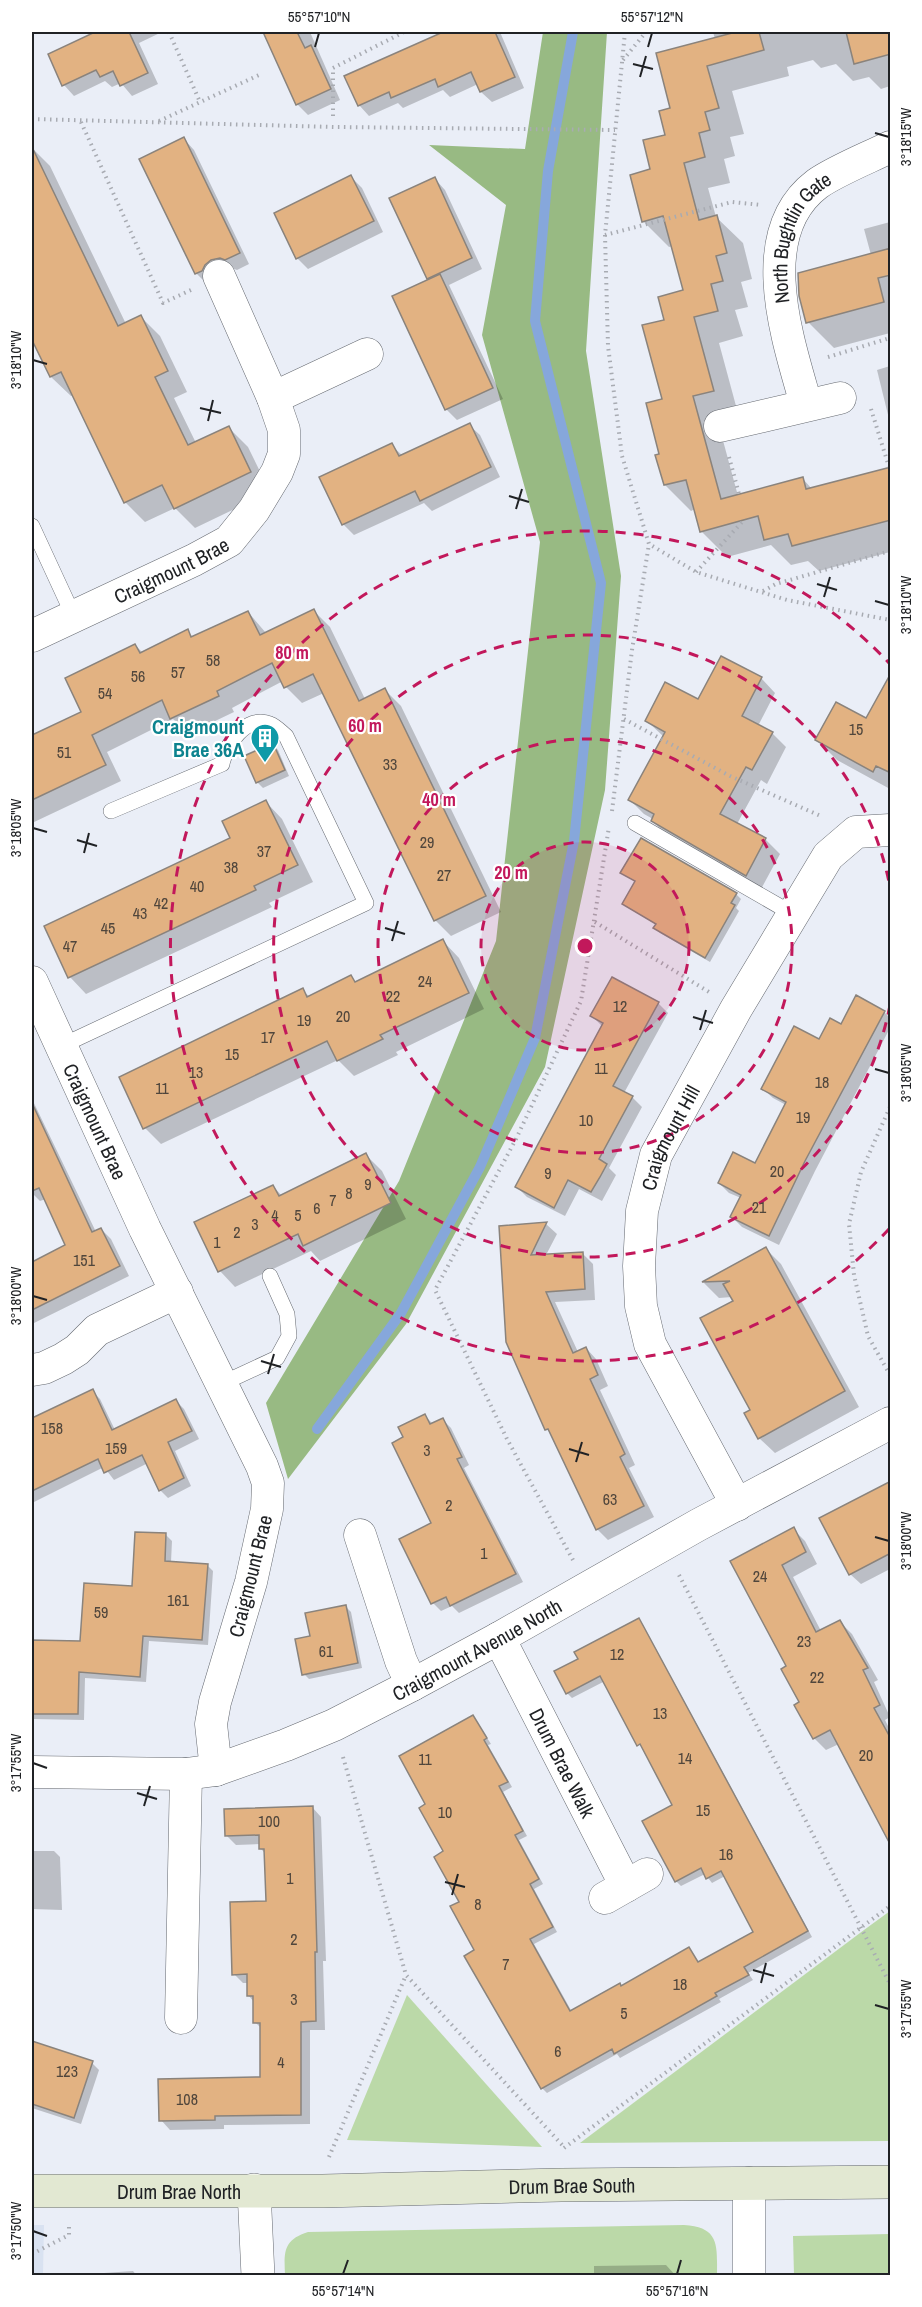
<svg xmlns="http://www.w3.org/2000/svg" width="922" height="2307" font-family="'Archivo Narrow',sans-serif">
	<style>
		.built { fill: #d9e2f1 }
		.green { fill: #bbd9a8 }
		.forest { fill: #98ba83 }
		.shadow { fill: #0003 }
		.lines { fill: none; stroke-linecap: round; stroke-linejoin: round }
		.stream { stroke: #86a7db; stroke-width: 10 }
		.building { fill: #e2b282; stroke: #8a837c; stroke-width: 1.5 }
		.service-casing { stroke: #656970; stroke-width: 16 }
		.minor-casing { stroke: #656970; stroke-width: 33 }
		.tertiary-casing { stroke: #656970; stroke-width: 34 }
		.secondary-casing { stroke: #656970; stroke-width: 34 }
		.path { stroke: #a8abb2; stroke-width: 4; stroke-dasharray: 1.5 4.5; stroke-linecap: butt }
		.service { stroke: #fff; stroke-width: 15 }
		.minor { stroke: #fff; stroke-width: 32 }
		.tertiary { stroke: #fff; stroke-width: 33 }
		.secondary { stroke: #e2e8d2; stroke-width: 33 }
		.ticks { fill: none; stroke: #202225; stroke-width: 2 }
		.ring { fill: none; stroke: #c2185b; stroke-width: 3; stroke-dasharray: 10 8 }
		.labels { text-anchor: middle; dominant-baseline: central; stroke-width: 4.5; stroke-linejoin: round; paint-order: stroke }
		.number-label { font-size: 16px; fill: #50463c }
		.street-label { font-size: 20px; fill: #202225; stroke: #fff }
		.culture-label { font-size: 20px; font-weight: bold; fill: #0d838f; stroke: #fff; text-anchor: end }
		.centre { fill: #c2185b; stroke: #fff; stroke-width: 3 }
		.ring-label { font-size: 18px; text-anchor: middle; font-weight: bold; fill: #c2185b; stroke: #fff; stroke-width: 4.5; stroke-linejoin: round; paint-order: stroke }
		.neatline { fill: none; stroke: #202225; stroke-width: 2 }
		.ticks-label { font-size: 15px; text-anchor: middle; fill: #202225 }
	</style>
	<rect width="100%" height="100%" fill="#eaeef7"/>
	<polygon class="built" points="32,2225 44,2225 43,2275 32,2275"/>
	<g class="green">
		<polygon points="890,1911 890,2141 580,2143 864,1930"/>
		<polygon points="407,1995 542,2147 347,2140"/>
		<path d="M684,2225c36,2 33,21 33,50h-432c-1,-23 -2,-35 23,-43z"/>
		<polygon points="890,2234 890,2275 794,2275 793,2236"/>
	</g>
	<polygon class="forest" points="543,32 607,32 586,351 621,576 605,790 545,1067 406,1324 288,1479 266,1403 399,1181 496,941 540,542 482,335 506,205 429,145 525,149"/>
	<g class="shadow">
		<polygon points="94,32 162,32 139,43 158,84 132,96 121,83 112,87 105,81 74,96 64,85"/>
		<polygon points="269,32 310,32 340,100 308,115 297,104"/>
		<polygon points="446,32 500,32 524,88 492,102 481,92 478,84 450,97 443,90 403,108 398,103 369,116 359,105 346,76"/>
		<polygon points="713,32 890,32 890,86 881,89 869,77 853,81 836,64 821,68 813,60 787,67 789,76 732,91 744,134 730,137 735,156 724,159 730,183 708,188 716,217 743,243 752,279 741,282 748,307 735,310 743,336 719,343 739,417 718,422 738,496 803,479 812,489 890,482 890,552 819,571 808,561 791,565 771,545 727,557 701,531 695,509 691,511 665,485 661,455 666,321 684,291 673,246 669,247 643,221 652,170 667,136 672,109 715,39"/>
		<polygon points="184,139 194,150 249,264 237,270 232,268 207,284 196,273 141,160"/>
		<polygon points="32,148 50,166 126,324 141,317 160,336 187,392 174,398 196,443 228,427 248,447 270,492 195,528 175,508 145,522 125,502 74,395 71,396 51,377 32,336"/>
		<polygon points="351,177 362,188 383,232 308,269 297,258"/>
		<polygon points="435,179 445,190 482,269 449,285 503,399 457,420 446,409 428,278"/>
		<polygon points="890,222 890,333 834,348 808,322 871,255 864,229"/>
		<polygon points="890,366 890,423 877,370"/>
		<polygon points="469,425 480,435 500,477 432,511 424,503 354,535 344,525 321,478 391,445 403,456"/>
		<polygon points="314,611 330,627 365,699 385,690 401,706 501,912 451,936 435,920 324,693 302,703 286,687 283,681 232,708 234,712 188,734 173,719 107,752 121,781 32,823 32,736 83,712 135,645 143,653 187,631 193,637 248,612 266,633"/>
		<polygon points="761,678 775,693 758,726 772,733 786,747 767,784 761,780 737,824 765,839 780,854 761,889 667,835 652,821 653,819 644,814 629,799 664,737 647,721"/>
		<polygon points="890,679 890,789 837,760 817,740 867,720"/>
		<polygon points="273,745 278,750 289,776 263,788 258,783 246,757"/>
		<polygon points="266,802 282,819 313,882 269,903 272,907 86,994 70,977 46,927 232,839"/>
		<polygon points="622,872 736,894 741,899 736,908 739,911 710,962 660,933 655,928 657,925 623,904 636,882"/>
		<polygon points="443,941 459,958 484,1009 396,1052 398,1055 354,1076 338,1060 161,1144 145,1128 302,990 310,997 351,977 357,983"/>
		<polygon points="658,1003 668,1013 624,1093 632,1097 642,1107 609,1168 616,1175 602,1201 579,1189 565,1216 527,1197 517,1187 603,1027 592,1016"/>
		<polygon points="884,1012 890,1018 890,1028 815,1171 779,1245 742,1227 732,1217 741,1198 729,1193 719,1183 755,1165 786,1105 773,1098 763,1089 820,1041 842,1026"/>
		<polygon points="32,1099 96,1232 101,1229 111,1239 129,1276 32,1324 32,1264 67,1246 46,1199 40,1201 32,1193"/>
		<polygon points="366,1155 382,1171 406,1219 320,1261 311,1251 235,1287 220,1271 273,1186 282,1196"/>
		<polygon points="546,1224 557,1234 546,1255 582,1253 593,1264 595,1300 555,1302 578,1352 586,1348 596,1359 608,1386 600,1390 635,1465 629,1468 654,1517 608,1540 597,1529 552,1435 547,1429 501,1227"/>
		<polygon points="766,1249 781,1264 859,1407 775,1453 759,1438 752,1411 735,1301 732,1297 719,1298 704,1283"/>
		<polygon points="92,1391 100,1399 115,1430 176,1401 184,1409 199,1439 175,1451 191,1486 168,1498 160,1490 148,1463 114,1480 104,1467 32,1503 32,1425 72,1405"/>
		<polygon points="425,1416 433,1424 443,1420 451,1428 469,1465 464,1468 523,1582 459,1613 452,1606 441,1611 433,1603 433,1524 405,1438"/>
		<polygon points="890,1481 890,1569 861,1584 850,1574"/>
		<polygon points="793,1529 805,1541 817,1564 793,1577 821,1631 840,1622 852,1634 878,1680 874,1682 890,1717 885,1720 890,1730 890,1833 839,1744 826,1750 814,1738 788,1667 732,1562"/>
		<polygon points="166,1535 172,1541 171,1562 207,1565 213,1571 208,1645 149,1641 146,1682 85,1678 84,1720 32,1719 32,1642 81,1643 134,1588"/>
		<polygon points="346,1607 351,1612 362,1668 309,1679 304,1674 311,1637"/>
		<polygon points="638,1620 643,1625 812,1937 748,1973 753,1980 719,1999 721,2002 620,2058 617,2054 547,2093 542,2088 476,1951 445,1852 428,1805 473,1716 491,1744 488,1745 512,1787 503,1792 527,1836 519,1840 543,1884 534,1889 557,1932 534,1944 572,2012 622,1987 689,1949 699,1963 755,1932 725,1876 712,1883 705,1874 681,1886 676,1881 674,1806 605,1681 572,1698 567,1693 580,1659"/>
		<polygon points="312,1807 321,1817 326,1961 323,1961 325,2030 310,2030 310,2124 224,2125 224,2129 170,2130 161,2120 262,2078 262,2029 255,2022 254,2002 249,1996 248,1983 243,1983 234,1974 267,1903 266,1854 261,1849 261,1844 236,1845 227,1836"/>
		<polygon points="32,1851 54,1851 60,1857 62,1910 32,1909"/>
		<polygon points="32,2043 92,2063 99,2070 81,2124 32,2108"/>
		<polygon points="666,2265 676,2276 483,2276 594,2274 594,2266"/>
		<polygon points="133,2271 137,2276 105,2276 104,2273"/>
		<polygon points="432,2273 435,2276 353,2276 353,2274"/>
	</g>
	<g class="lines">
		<polyline class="stream" points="317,1429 401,1313 480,1167 535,1038 574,841 601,583 535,321 548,171 573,32"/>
	</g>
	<g class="building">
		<polygon points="95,32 129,32 148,73 120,86 113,71 100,77 96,70 62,86 48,54"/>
		<polygon points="263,32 297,32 305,48 311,45 331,89 296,105"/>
		<polygon points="443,32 495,32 515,77 480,92 471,72 438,87 435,79 391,98 389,92 358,106 344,76"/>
		<polygon points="736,32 759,32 764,50 707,66 719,108 705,112 710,130 699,133 705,157 684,163 699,220 717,215 727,253 716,256 723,281 711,284 718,311 694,317 714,391 693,396 721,499 803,477 806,489 891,467 891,520 792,546 788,534 764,540 758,516 700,532 686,480 664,485 655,455 659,454 646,403 662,399 642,325 664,320 658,297 683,290 663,216 642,222 630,175 650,169 643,140 665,135 659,111 670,108 656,53"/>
		<polygon points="846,32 891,32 891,54 854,64"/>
		<polygon points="184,137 240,253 225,260 220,258 211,260 205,265 202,271 195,274 139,159"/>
		<polygon points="32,147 118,326 141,315 168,371 155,377 188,445 229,426 251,472 174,509 162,485 124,503 61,372 50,377 32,340"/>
		<polygon points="351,175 374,221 296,259 274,213"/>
		<polygon points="435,177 472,258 427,279 389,198"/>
		<polygon points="891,248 891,275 878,278 884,302 806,323 799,296 798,273"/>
		<polygon points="440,274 493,388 445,410 392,296"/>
		<polygon points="470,423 491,467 420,501 415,491 342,525 319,477 392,443 399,456"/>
		<polygon points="314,609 359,701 385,688 486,896 434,921 313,674 284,688 272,663 217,691 219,696 170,719 162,700 92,735 106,765 32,800 32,735 81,712 65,678 135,644 140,653 188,629 191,637 248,611 260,635"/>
		<polygon points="721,656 762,677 742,716 773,732 752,770 746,767 720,814 766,838 746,876 651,821 654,814 628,800 665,732 645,721 665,682 698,699"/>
		<polygon points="891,673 891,773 876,766 873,772 815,740 836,702 866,718"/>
		<polygon points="273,743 285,770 256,783 244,756"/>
		<polygon points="266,800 298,865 254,886 256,890 68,978 44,926 230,838 222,821"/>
		<polygon points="641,838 737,893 731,903 735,905 705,958 653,928 656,924 622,904 635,881 620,873"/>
		<polygon points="443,939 469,993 380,1035 383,1039 337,1061 327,1041 143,1129 119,1077 303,988 307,997 351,975 355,982"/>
		<polygon points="612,977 659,1002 613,1086 633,1096 599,1159 607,1164 600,1177 591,1192 568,1180 554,1208 515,1187 603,1023 590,1016"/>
		<polygon points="856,995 885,1011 805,1161 769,1236 730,1217 741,1195 718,1183 733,1152 755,1163 786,1102 761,1089 794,1026 819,1039 830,1018 841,1024"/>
		<polygon points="32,1103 92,1232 101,1228 120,1266 32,1310 32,1262 65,1245 39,1188 32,1191"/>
		<polygon points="366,1153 391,1203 303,1246 298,1234 218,1272 194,1222 273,1185 279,1196"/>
		<polygon points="547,1222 531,1255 583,1252 585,1289 546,1292 573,1353 586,1347 598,1375 590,1379 625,1454 620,1457 644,1506 596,1530 548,1429 545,1430 506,1342 499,1226"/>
		<polygon points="766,1247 845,1391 758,1439 744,1413 750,1410 700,1318 733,1301 723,1284 730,1281 702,1282"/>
		<polygon points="93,1389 112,1430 176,1399 192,1431 168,1442 184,1478 159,1491 142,1455 104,1473 98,1459 32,1491 32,1418"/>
		<polygon points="425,1414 430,1424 443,1418 462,1457 457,1459 516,1574 450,1606 446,1597 431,1604 399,1539 431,1523 392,1443 403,1437 398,1427"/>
		<polygon points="891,1481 891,1553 849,1575 819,1518"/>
		<polygon points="794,1527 806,1552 782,1565 816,1632 840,1620 868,1668 863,1670 880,1705 874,1708 891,1739 891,1846 830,1730 813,1739 794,1705 799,1702 781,1669 786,1666 730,1561"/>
		<polygon points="135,1532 166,1533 165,1561 208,1564 202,1640 143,1636 140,1677 79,1672 78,1714 32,1714 32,1640 80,1641 84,1583 132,1586"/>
		<polygon points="346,1605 358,1663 302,1675 295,1639 310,1636 305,1613"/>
		<polygon points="639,1618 808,1931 744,1967 749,1975 715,1993 717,1996 614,2054 612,2049 541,2089 464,1956 474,1950 450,1906 459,1902 434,1857 443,1851 419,1808 425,1804 399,1756 473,1715 487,1738 484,1740 508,1782 499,1786 523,1831 515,1835 539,1879 530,1884 553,1927 530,1939 570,2011 620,1983 621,1986 689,1947 698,1962 753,1932 721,1871 706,1879 701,1868 675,1882 642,1821 672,1805 640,1744 637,1746 600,1676 566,1694 554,1671 578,1659 574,1652"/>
		<polygon points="313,1806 317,1952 315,1952 316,2021 301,2022 301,2115 215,2116 215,2120 159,2121 158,2079 260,2077 260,2023 253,2023 253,1996 247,1996 247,1974 232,1975 230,1902 266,1901 264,1849 259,1849 259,1835 225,1836 224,1809"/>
		<polygon points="32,2041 93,2061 74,2118 32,2104"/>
	</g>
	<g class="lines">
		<g class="service-casing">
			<g id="service">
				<polyline points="32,526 74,617"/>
				<polyline points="635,823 793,914"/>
				<path d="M61,1046l305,-143 -80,-167c-5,-4 -10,-10 -16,-12 -24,-10 -44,21 -48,40l-111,47"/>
				<polyline points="221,1384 277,1358 289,1336 287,1314 270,1276"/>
			</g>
		</g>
		<g class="minor-casing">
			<g id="minor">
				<polyline points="273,398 367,354"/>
				<path id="s1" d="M806,404c-18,-64 -55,-170 11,-220 18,-13 53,-27 73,-37"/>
				<polyline points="720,426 840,398"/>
				<path id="s2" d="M32,636l162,-76 35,-19 25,-31 23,-38 7,-18v-24l-11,-32 -54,-122"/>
				<path id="s3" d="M32,982l113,247 117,237 6,17 -1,26 -16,73 -36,120 -4,22 5,46"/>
				<polyline points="32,1370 44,1368 63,1359 77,1350 97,1330 177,1292"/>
				<path id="s4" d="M737,1505l-87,-161 -9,-38 -2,-40 3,-55 14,-56 80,-146 92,-153 28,-24 34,-2"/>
				<polyline points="360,1535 401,1661 412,1685"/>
				<path id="s5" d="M499,1638l127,248"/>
				<path id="s6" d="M32,1772l154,2 30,-4 70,-25 48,-20 78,-40 87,-47 199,-113 192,-102"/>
				<polyline points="605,1898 647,1874"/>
				<polyline points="181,2018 186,1774"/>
				<polyline points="749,2276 749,2183"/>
			</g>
		</g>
		<g class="tertiary-casing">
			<polyline id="tertiary" points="254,2190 258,2276"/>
		</g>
		<g class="secondary-casing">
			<g id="secondary">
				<path id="s7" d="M32,2191h291l238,-6 329,-3"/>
			</g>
		</g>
		<g class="path">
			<polyline points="169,32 200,102"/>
			<polyline points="625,32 605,235 608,346 622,456 649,544 696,572 787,600 890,620"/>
			<polyline points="623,60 646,32"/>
			<polyline points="333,116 333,68 404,32"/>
			<polyline points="32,119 335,127 615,130"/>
			<polyline points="159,121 259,75"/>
			<polyline points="81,122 163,303 191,290"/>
			<polyline points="605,235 732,202 762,205"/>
			<polyline points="828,357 890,338"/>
			<polyline points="871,409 889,467"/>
			<polyline points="729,457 739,494"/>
			<polyline points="696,572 744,520"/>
			<polyline points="763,591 776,584 890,551"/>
			<polyline points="624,719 730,776 823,817"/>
			<polyline points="612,811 632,650 649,544"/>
			<polyline points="595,922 709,992"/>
			<polyline points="890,1107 861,1172 849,1224 854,1275 868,1336 890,1375"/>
			<polyline points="573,1560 507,1439 435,1290 516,1139 581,1001 609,827"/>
			<polyline points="679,1575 890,1984"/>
			<polyline points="343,1757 406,1975 564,2147"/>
			<polyline points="564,2148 890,1906"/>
			<polyline points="329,2157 406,1975"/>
			<polyline points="32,2254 69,2235 69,2224"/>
		</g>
		<use href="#service" class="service"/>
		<use href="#minor" class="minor"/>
		<use href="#tertiary" class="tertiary"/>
		<use href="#secondary" class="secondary"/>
	</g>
	<path class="ticks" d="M315,47l4,-14M648,47l4,-14M633,64l20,5M640,77l6,-21M875,133l14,4M33,360l14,4M200,408l21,5M208,421l5,-21M509,496l20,6M516,509l6,-20M817,584l20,6M824,597l6,-20M875,601l14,4M33,828l14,4M77,840l20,6M84,853l5,-20M385,928l20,6M392,941l6,-20M693,1017l20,6M700,1030l6,-20M875,1069l14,4M33,1296l14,4M261,1361l20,6M268,1374l6,-20M569,1449l20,6M576,1462l6,-20M875,1537l14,4M33,1763l14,5M137,1793l20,6M144,1806l6,-20M445,1882l20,5M452,1895l6,-21M753,1970l21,6M761,1983l5,-20M875,2005l14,4M33,2231l14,5M343,2274l5,-14M677,2274l4,-14"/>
	<circle cx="585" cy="946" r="104" fill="#c2185b" fill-opacity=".12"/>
	<g class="ring">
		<circle cx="585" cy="946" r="104"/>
		<circle cx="585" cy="946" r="207"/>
		<path d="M890 1005A311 311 0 1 1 890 887"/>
		<path d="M889 1229A415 415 0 1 1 889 663"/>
	</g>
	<defs>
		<g id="building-pin" transform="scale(1.5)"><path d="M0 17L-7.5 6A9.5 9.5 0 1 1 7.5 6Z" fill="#0f9aa8" stroke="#fff"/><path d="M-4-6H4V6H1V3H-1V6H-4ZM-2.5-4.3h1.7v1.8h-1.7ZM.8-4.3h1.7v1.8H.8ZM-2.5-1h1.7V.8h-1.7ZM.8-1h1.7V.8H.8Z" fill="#fff"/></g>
	</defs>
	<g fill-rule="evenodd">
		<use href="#building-pin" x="265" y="738"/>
	</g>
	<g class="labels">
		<g class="number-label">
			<text x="213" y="660">58</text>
			<text x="178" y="672">57</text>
			<text x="138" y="676">56</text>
			<text x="105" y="693">54</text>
			<text x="856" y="729">15</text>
			<text x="64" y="752">51</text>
			<text x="390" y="764">33</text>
			<text x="427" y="842">29</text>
			<text x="264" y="851">37</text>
			<text x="231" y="867">38</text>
			<text x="444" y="875">27</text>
			<text x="197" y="886">40</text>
			<text x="161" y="903">42</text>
			<text x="140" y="913">43</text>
			<text x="108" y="928">45</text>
			<text x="70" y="946">47</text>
			<text x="425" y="981">24</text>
			<text x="393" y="996">22</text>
			<text x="620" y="1006">12</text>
			<text x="343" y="1016">20</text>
			<text x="304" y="1020">19</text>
			<text x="268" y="1037">17</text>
			<text x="232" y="1054">15</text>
			<text x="601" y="1068">11</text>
			<text x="196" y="1072">13</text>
			<text x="822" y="1082">18</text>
			<text x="162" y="1088">11</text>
			<text x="803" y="1117">19</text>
			<text x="586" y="1120">10</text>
			<text x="777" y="1171">20</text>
			<text x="548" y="1173">9</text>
			<text x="368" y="1184">9</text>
			<text x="349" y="1193">8</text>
			<text x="333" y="1200">7</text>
			<text x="759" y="1207">21</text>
			<text x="317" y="1208">6</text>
			<text x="275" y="1215">4</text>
			<text x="298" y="1215">5</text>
			<text x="255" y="1224">3</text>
			<text x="237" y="1232">2</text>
			<text x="217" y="1242">1</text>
			<text x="84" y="1260">151</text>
			<text x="52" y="1428">158</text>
			<text x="116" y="1448">159</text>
			<text x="427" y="1450">3</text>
			<text x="610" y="1499">63</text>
			<text x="449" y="1505">2</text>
			<text x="484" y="1553">1</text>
			<text x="760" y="1576">24</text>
			<text x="178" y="1600">161</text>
			<text x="101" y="1612">59</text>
			<text x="804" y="1641">23</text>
			<text x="326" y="1651">61</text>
			<text x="617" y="1654">12</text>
			<text x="817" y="1677">22</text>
			<text x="660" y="1713">13</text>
			<text x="866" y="1755">20</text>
			<text x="685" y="1758">14</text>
			<text x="425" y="1759">11</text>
			<text x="703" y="1810">15</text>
			<text x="445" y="1812">10</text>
			<text x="269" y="1821">100</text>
			<text x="726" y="1854">16</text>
			<text x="290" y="1878">1</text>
			<text x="478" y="1904">8</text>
			<text x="294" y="1939">2</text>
			<text x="506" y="1964">7</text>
			<text x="680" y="1984">18</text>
			<text x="294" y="1999">3</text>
			<text x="624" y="2013">5</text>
			<text x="558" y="2051">6</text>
			<text x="281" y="2062">4</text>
			<text x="67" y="2071">123</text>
			<text x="187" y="2099">108</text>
		</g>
		<g class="street-label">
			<text stroke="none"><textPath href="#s1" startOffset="176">North Bughtlin Gate</textPath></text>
			<text stroke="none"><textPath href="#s2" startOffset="154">Craigmount Brae</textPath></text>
			<text stroke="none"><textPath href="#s3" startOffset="153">Craigmount Brae</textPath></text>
			<text stroke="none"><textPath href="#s4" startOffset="396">Craigmount Hill</textPath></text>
			<text transform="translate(250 1576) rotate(-76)">Craigmount Brae</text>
			<text stroke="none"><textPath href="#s6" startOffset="472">Craigmount Avenue North</textPath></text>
			<text stroke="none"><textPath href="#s5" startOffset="140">Drum Brae Walk</textPath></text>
			<text stroke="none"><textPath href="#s7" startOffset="540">Drum Brae South</textPath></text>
			<text stroke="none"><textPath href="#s7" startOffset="147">Drum Brae North</textPath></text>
		</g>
		<g class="culture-label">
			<text x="244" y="726">Craigmount<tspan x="244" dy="23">Brae 36A</tspan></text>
		</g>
	</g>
	<circle cx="585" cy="946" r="9" class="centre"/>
	<g class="ring-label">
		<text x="292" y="659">80 m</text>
		<text x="365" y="732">60 m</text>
		<text x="439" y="806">40 m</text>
		<text x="511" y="879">20 m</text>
	</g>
	<rect width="922" height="2307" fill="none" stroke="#ffffff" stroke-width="66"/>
	<rect x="33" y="33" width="856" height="2241" class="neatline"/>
	<g class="ticks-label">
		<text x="319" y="22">55°57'10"N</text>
		<text x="652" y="22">55°57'12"N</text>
		<text transform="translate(906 137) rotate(-90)" y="5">3°18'15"W</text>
		<text transform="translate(16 360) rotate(-90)" y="5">3°18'10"W</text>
		<text transform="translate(906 605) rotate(-90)" y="5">3°18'10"W</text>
		<text transform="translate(16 828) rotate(-90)" y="5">3°18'05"W</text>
		<text transform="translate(906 1073) rotate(-90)" y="5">3°18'05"W</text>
		<text transform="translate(16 1296) rotate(-90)" y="5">3°18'00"W</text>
		<text transform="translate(906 1541) rotate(-90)" y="5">3°18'00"W</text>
		<text transform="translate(16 1763) rotate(-90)" y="5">3°17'55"W</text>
		<text transform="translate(906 2009) rotate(-90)" y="5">3°17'55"W</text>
		<text transform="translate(16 2231) rotate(-90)" y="5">3°17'50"W</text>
		<text x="343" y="2296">55°57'14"N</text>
		<text x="677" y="2296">55°57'16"N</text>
	</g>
</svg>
